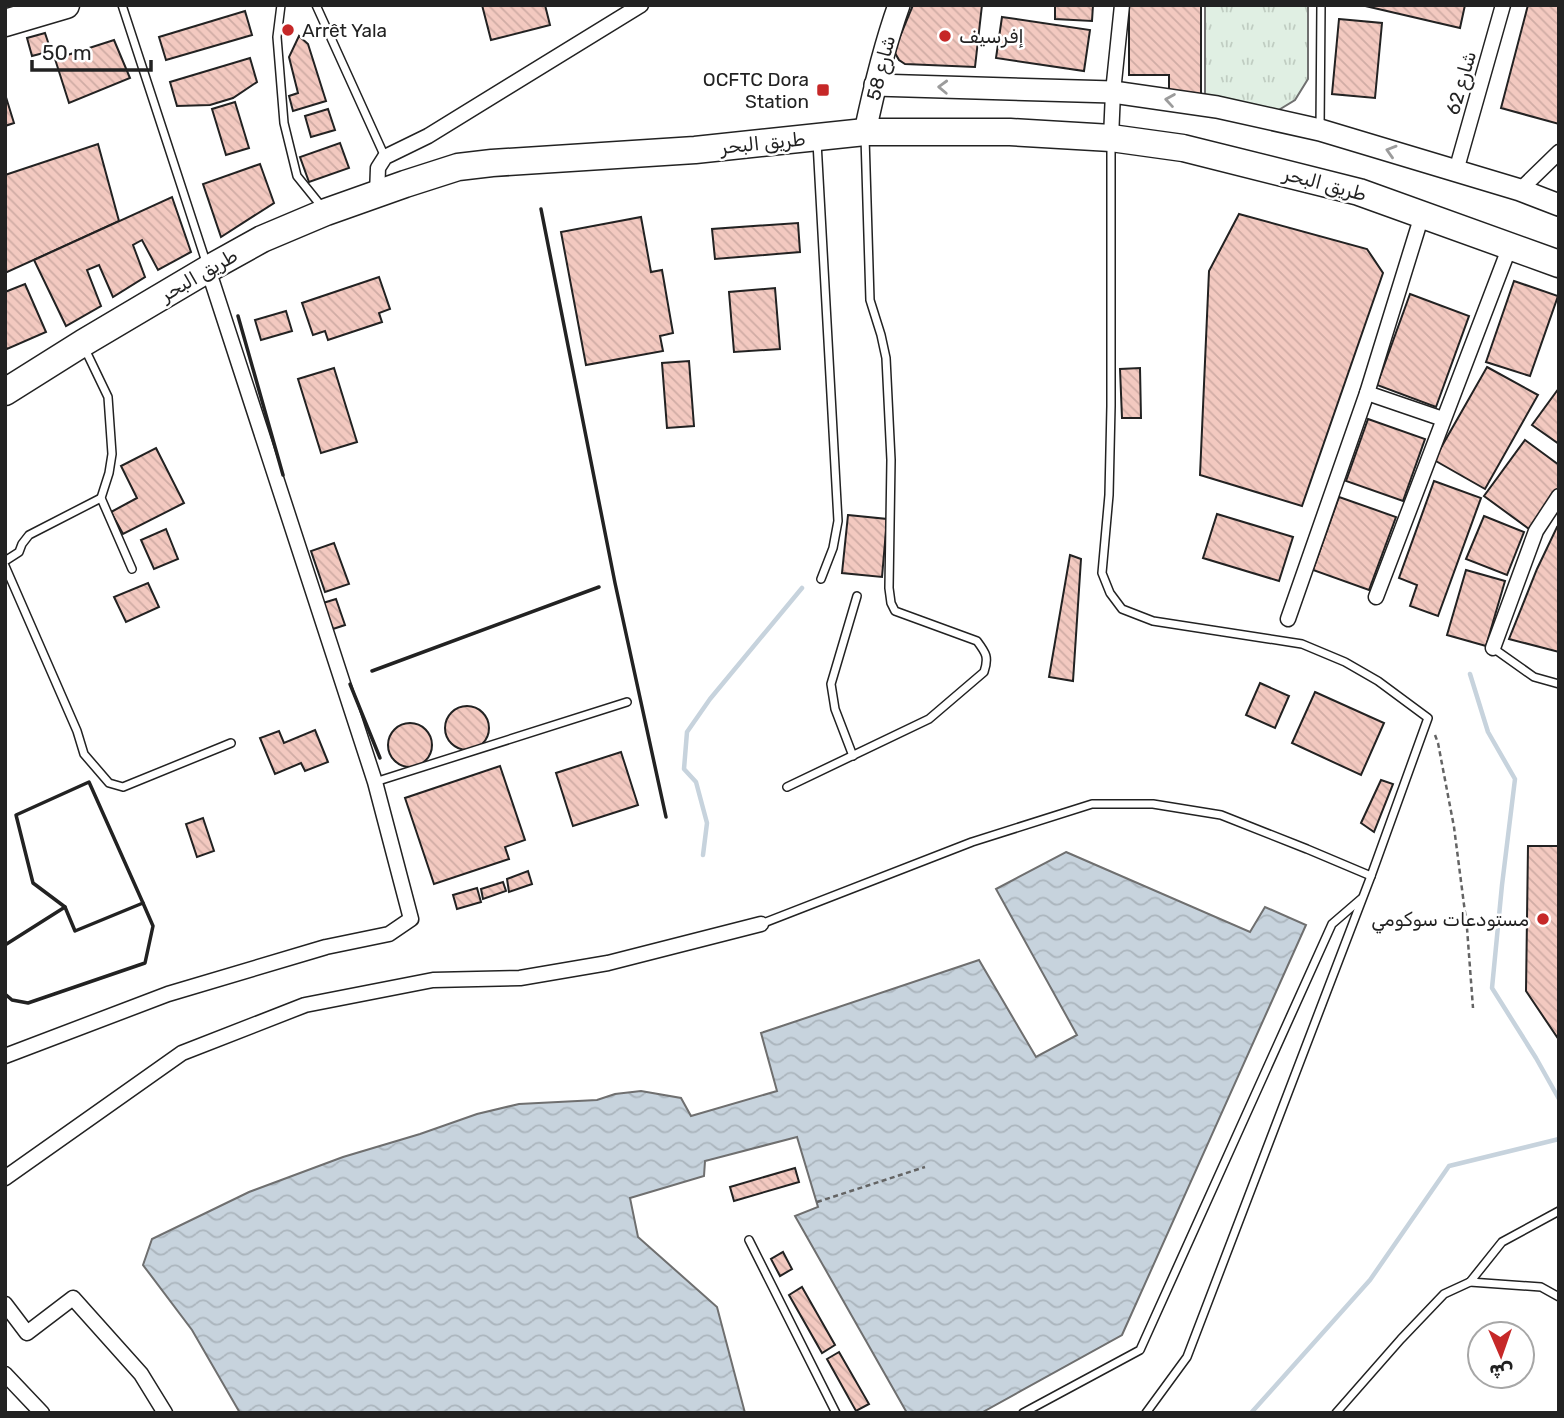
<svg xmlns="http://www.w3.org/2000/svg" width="1564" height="1418" font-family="Rubik,'Noto Naskh Arabic',sans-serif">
<defs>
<pattern id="grass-tufts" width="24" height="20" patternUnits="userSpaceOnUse" patternTransform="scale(1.75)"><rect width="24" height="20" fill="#e0efe3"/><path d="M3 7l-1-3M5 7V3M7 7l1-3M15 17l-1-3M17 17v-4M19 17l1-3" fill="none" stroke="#c0cdc2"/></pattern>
<pattern id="water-waves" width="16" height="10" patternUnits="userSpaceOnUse" patternTransform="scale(1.75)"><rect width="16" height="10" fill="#c7d3dd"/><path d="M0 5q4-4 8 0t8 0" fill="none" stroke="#abb5bd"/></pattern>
<pattern id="building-back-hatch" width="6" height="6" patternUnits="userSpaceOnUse" patternTransform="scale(1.75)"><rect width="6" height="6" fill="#f3c9c0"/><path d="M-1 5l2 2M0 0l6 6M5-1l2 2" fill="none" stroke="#d0aca5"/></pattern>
</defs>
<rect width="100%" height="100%" fill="#fff"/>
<!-- grass -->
<polygon fill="url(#grass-tufts)" stroke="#6f6f6f" stroke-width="2" points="1205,5 1308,5 1308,79 1295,100 1277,111 1205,98"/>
<!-- water -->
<polygon fill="url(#water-waves)" stroke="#6f6f6f" stroke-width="2" points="1066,852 1250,932 1265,907 1306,925 1122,1335 981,1413 907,1413 795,1216 818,1207 797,1137 705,1161 704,1176 630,1198 638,1237 717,1307 745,1413 240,1413 192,1330 143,1265 152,1239 249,1192 343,1157 420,1134 477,1114 519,1104 597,1100 615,1094 641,1091 681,1098 691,1116 777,1091 761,1033 979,960 1036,1057 1077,1035 996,889"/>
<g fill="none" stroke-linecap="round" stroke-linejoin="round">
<!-- stream -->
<g stroke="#c7d3dd" stroke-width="4.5">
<polyline points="1470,674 1488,732 1515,779 1502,885 1492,988 1536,1058 1559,1099"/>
<polyline points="703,855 707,823 696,782 684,769 687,732 710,699 802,588"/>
<polyline points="1251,1413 1370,1280 1449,1166 1559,1139"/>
</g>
</g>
<!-- building -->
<g fill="url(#building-back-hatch)" stroke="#222" stroke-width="2">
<polygon points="482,5 545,5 550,25 491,40"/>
<polygon points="913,5 982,5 975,67 905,64 899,60 895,53 896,46"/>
<polygon points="1055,5 1093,5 1092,21 1055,19"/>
<polygon points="1129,5 1201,5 1201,99 1169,99 1169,75 1129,75"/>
<polygon points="1361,5 1465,5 1460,28"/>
<polygon points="1528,5 1559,5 1559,124 1501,108"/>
<polygon points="245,11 252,35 166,60 159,37"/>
<polygon points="1002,17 1090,30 1084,71 996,58"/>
<polygon points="1339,19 1382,23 1375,98 1332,94"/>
<polygon points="45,33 51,51 32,56 27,38"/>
<polygon points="299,36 308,44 326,101 293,111 289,96 298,93 289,57"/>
<polygon points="114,40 130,78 69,103 55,59"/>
<polygon points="250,58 257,82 233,98 210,105 177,106 170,82"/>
<polygon points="5,94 14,123 5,126"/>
<polygon points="235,102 249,148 226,155 212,109"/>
<polygon points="328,109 335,130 311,137 305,116"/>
<polygon points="340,143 349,168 309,182 300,157"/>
<polygon points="98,144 119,221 5,273 5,175"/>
<polygon points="260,164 274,203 221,237 203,184"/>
<polygon points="172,197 191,252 158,270 142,240 133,245 145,277 113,297 99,265 87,270 101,306 66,326 34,260"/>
<polygon points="1239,214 1367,249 1383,273 1302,506 1200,475 1209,271"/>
<polygon points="641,217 651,272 662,270 673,333 660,336 663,351 586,365 561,232"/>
<polygon points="798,223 800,252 715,259 712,229"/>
<polygon points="379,277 390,309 379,313 382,322 328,340 325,331 313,335 302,303"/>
<polygon points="1514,281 1558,296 1530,376 1486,362"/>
<polygon points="25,284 46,332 7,349 5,345 5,292"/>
<polygon points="775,288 780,349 734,352 729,292"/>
<polygon points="1410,294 1469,316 1436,407 1377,385"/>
<polygon points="286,311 292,331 261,340 255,320"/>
<polygon points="689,361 694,426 667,428 662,363"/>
<polygon points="1487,367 1538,395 1485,489 1434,460"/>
<polygon points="334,368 357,442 321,453 298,379"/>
<polygon points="1140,368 1141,418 1122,418 1120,369"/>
<polygon points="1559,388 1559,444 1532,425"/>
<polygon points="1368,419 1425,439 1403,501 1346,481"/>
<polygon points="1525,440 1559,465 1559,489 1529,529 1484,496"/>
<polygon points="156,448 184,503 123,534 111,512 137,498 121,466"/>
<polygon points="1434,481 1481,498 1438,616 1410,606 1417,585 1399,578"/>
<polygon points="1339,497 1396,517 1369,590 1313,570"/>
<polygon points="1217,514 1293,537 1279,581 1203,558"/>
<polygon points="848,515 887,519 882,577 842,573"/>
<polygon points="1484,516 1524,532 1507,575 1466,559"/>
<polygon points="1557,527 1559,528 1559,652 1509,639 1537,569"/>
<polygon points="166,529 178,559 154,569 141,540"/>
<polygon points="334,543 349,584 325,592 311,551"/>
<polygon points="1070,555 1081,559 1073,681 1049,677"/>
<polygon points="1466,570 1505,581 1486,646 1447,635"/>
<polygon points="148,583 159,607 126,622 114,597"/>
<polygon points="336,599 345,625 333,629 323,603"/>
<polygon points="1260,683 1289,696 1275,728 1246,715"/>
<polygon points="1315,692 1384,723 1361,775 1292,743"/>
<circle cx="467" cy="728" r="22"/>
<circle cx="410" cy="745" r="22"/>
<polygon points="315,730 328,762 305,771 301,763 275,774 260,738 279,731 284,743"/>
<polygon points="621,752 638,805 573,826 556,773"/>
<polygon points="500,766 525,840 505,847 509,859 434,884 405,798"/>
<polygon points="1381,780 1393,784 1374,832 1361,823"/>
<polygon points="203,818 214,851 197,857 186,824"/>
<polygon points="1528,846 1559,846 1559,1040 1526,991"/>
<polygon points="528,871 532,884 509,892 507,879"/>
<polygon points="503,882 506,891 483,899 481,889"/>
<polygon points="477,888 481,902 457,909 453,895"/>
<polygon points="795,1168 799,1182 734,1201 730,1187"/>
<polygon points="783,1252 792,1269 780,1276 771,1259"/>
<polygon points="802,1287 835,1345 822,1353 789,1295"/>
<polygon points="839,1352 869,1404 856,1411 827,1359"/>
</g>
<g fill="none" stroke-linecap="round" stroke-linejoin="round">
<defs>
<g id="lane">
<polyline points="122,5 207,265"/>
<polyline points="281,5 277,37 284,123 297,176 322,207"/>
<polyline points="316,5 385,157"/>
<polyline points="1320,129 1321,5"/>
<polyline points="817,142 838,521 833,548 821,579"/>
<polyline points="1111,142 1111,406 1109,495 1102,573 1110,593 1122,609 1153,621 1302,644 1345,662 1378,681 1428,718 1371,876 1187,1357 1146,1413"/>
<polyline points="84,347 108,397 112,454 109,473 101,498 132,569"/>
<polyline points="5,561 19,552 22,544 29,535 101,498"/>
<polyline points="5,566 77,731 84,754 109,783 123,787 231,743"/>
<polyline points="1493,648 1534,677 1559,684"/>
<polyline points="853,756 835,709 831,684 857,596"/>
<polyline points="375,782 627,702"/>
<path d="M787,787L929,719L984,672C989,657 986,653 977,641L895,611L891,603L889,588L891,460L886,358L881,335L870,300L865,137"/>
<polyline points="761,924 972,842 1092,804 1153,804 1221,815 1307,849 1371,876"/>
<polyline points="749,1240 836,1413"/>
<polyline points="1470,1282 1541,1287 1559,1297"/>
<polyline points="1023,1413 1140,1350 1332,924 1361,899"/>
<polyline points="1336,1413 1401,1339 1444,1294 1470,1282 1502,1242 1559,1211"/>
</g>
<g id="street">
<polyline points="1111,138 1113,92 1122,5"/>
<polyline points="1456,171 1503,5"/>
<polyline points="1520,190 1559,152"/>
<polyline points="377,195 378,168 385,157 428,136 641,5"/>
<polyline points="1367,393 1443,419"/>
<polyline points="1376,597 1510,246"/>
<polyline points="1288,619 1367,393 1422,215"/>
<polyline points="1493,648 1536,531 1559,496"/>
<polyline points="5,1056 168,994 326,947 389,934 411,919 375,782 208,269"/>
<polyline points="5,1178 182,1053 305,1005 433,980 520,978 608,963 761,924"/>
<polyline points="5,1304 27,1333 73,1298 141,1374 165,1413"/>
<polyline points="5,1374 42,1413"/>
</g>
<g id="secondary">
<polyline points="875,85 1113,92 1217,107 1320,130 1520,190 1559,205"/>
<path d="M865,132C874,89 884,47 899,5"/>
</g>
<g id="highway">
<polyline points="5,23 66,5"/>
<polyline points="5,392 83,343 208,269 262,239 326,212 405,184 458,167 492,163 695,150 865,132 1010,132 1111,138 1183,148 1359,192 1559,264"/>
</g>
</defs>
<!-- lane casing -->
<use href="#lane" stroke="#222" stroke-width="10"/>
<!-- street casing -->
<use href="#street" stroke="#222" stroke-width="17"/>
<!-- secondary casing -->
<use href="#secondary" stroke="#222" stroke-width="24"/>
<!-- highway casing -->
<use href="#highway" stroke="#222" stroke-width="29"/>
<!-- path -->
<g stroke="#646464" stroke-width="2.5" stroke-dasharray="5 3.5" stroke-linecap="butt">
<polyline points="1435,735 1438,743 1454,827 1467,928 1473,1008"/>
<polyline points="817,1202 925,1167"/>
</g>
<!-- lane -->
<use href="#lane" stroke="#fff" stroke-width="7"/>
<!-- street -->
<use href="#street" stroke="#fff" stroke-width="14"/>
<!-- secondary -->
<use href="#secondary" stroke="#fff" stroke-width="21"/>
<!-- highway -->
<use href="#highway" stroke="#fff" stroke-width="26"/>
<!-- wall -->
<g stroke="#222" stroke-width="3.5">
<polyline points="541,209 615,583 666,817"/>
<polyline points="238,316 283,475"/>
<polyline points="372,671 599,587"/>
<polyline points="350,684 380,758"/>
<polygon points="89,782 143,903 75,931 65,907 33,883 16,815"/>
<polyline points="5,945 65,907"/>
<polyline points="5,994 12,1000 28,1003 145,963 153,926 143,903"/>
</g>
</g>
<!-- one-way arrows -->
<defs><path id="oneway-chevron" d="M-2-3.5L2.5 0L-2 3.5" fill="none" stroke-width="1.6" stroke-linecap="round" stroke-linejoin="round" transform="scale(1.75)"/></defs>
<g stroke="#9c9c9c">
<use href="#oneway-chevron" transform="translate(943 87) rotate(-178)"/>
<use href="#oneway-chevron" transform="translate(1170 100) rotate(-171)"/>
<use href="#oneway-chevron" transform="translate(1391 151) rotate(-163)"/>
</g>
<!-- markers -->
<g fill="#c62828" stroke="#fff" stroke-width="2.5">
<circle cx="288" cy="30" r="7"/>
<circle cx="945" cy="36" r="7"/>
<rect x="816" y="83" width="14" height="14" rx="3.5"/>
<circle cx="1543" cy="919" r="7"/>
</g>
<g text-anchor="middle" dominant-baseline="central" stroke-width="5" stroke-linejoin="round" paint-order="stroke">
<!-- poi labels -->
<g font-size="19" fill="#222" stroke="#fff" text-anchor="start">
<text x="302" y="30">Arrêt Yala</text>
<text x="959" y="36">إفرسيف</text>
<text x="809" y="79" text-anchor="end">OCFTC Dora<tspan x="809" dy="22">Station</tspan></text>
<text x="1529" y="919" text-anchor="end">مستودعات سوكومي</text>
</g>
<!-- street labels -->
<g font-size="19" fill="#222" stroke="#fff">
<text transform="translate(881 68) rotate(-76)">شارع 58</text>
<text transform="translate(1461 83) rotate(-74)">شارع 62</text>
<text transform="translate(763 143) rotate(-6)">طريق البحر</text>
<text transform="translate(1325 184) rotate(15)">طريق البحر</text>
<text transform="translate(199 275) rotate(-30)">طريق البحر</text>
</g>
</g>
<!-- border -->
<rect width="1564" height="1418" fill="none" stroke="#222222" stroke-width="14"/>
<!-- north arrow -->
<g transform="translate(1501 1355) rotate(178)"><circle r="33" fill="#ffffff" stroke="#a7a7a7" stroke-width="2"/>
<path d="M0-5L12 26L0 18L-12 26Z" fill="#c62828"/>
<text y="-10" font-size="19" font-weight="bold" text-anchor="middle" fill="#222222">ش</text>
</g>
<!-- scale -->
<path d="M32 60v10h119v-10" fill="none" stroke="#222222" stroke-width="3.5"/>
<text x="42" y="60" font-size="21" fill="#222222" stroke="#ffffff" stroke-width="5" paint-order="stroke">50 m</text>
</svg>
